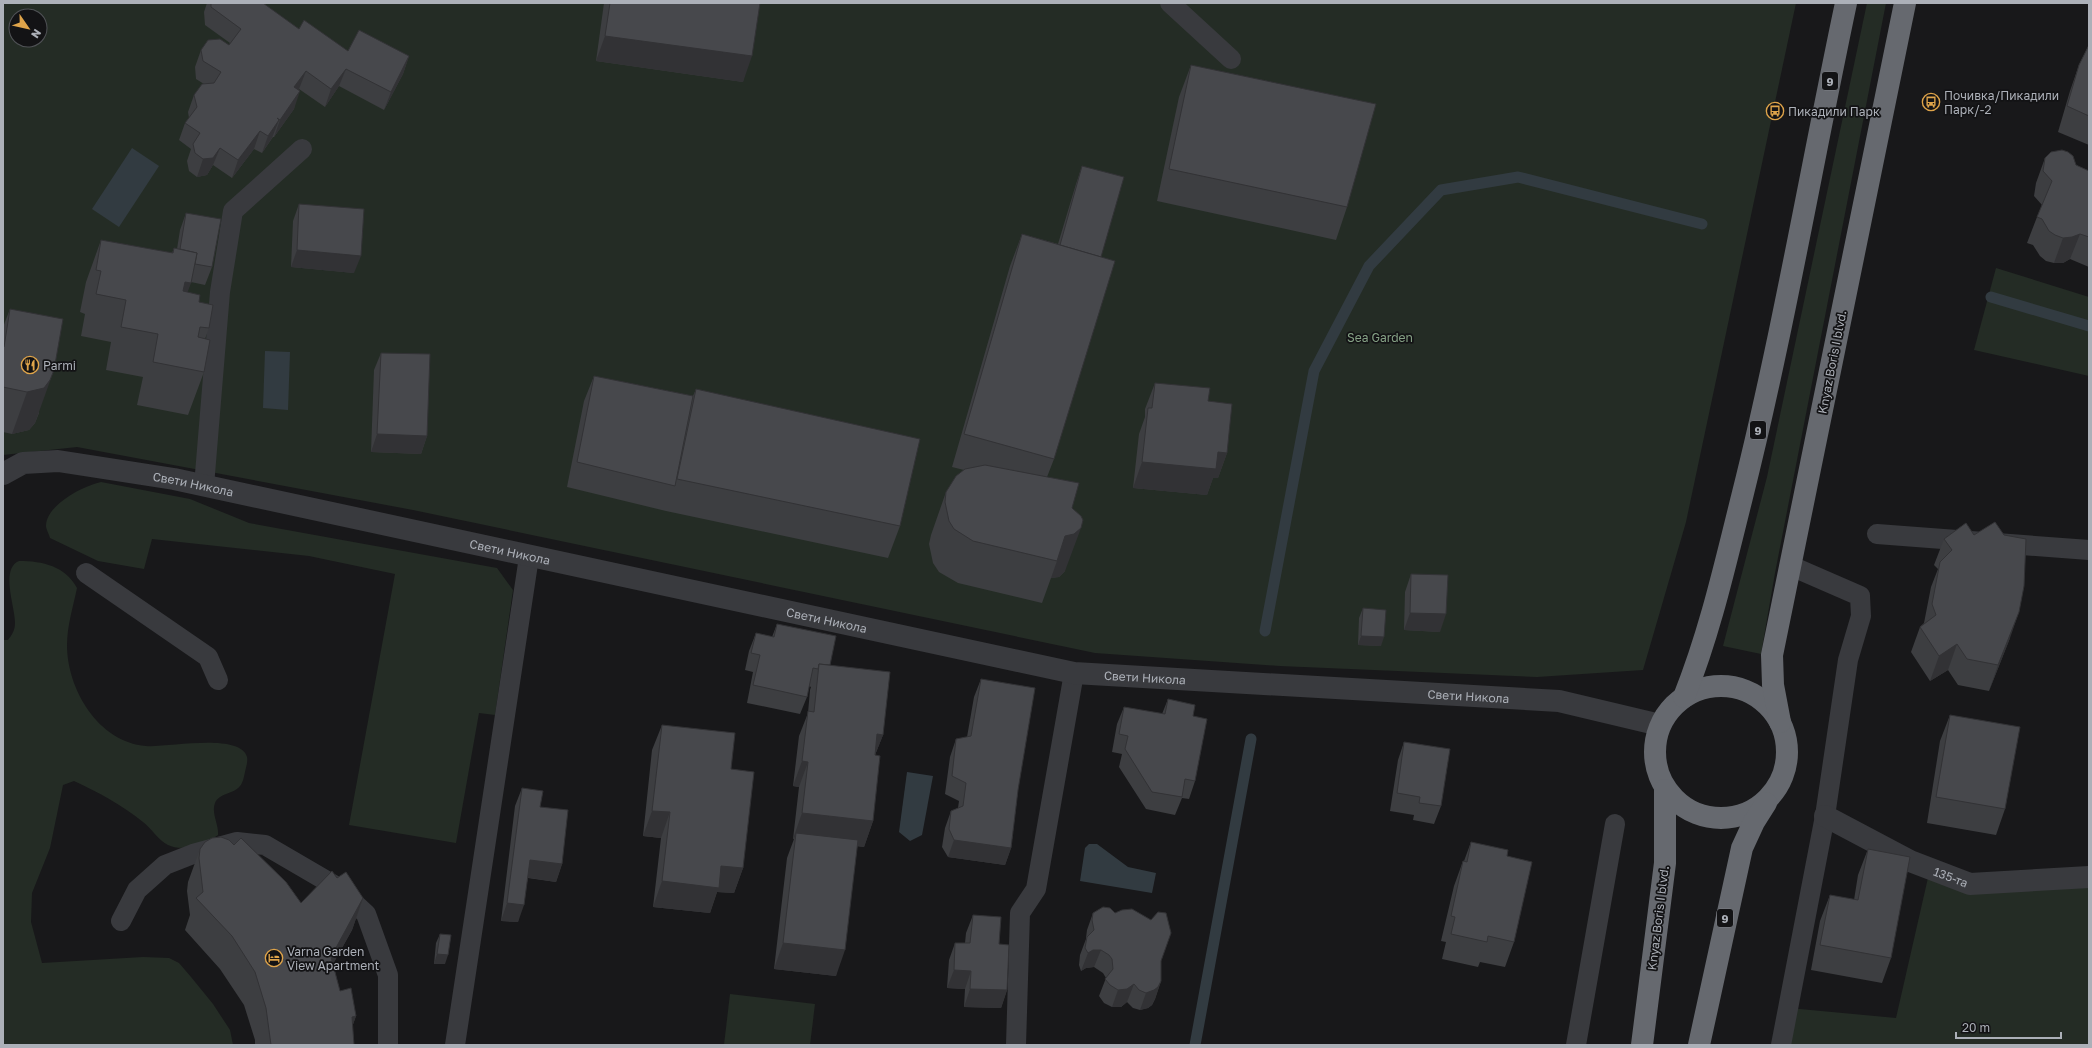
<svg xmlns="http://www.w3.org/2000/svg" width="2092" height="1048" font-family="'Golos Text',sans-serif">
<rect width="100%" height="100%" fill="#18181a"/>
<!-- green -->
<g fill="#242c25" fill-rule="evenodd">
<path d="M3,3H1796L1686,522L1643,670L1537,677L1280,666L1095,653L413,510L77,447L3,455ZM16,16H40V40H16Z"/>
<polygon points="1867,3 1886,3 1775,573 1761,654 1723,646 1767,477"/>
<polygon points="1996,268 2089,297 2089,376 1974,350"/>
<path d="M101,482L190,499L249,523L497,568L513,590L495,715L479,713L456,843L349,825L395,574L309,556L152,539L144,569L98,561L50,538C49,534 46,529 46,526C46,505 83,486 101,482Z"/>
<path d="M19,561C43,561 65,566 77,588C73,607 67,626 67,645C67,689 98,742 146,746C166,748 240,732 247,757C248,762 246,767 245,772C244,776 243,783 240,786C234,794 219,793 215,803C211,813 219,825 218,835C205,845 183,852 168,845C159,841 151,828 143,822C122,805 98,792 74,781L63,785L50,848L32,893L31,922L42,963L143,957L169,958L179,963L191,977L213,1004L230,1030L233,1045H3V640H8C12,635 15,630 15,623C15,606 0,569 19,561Z"/>
<polygon points="1930,869 1970,884 2089,877 2089,1045 1781,1045 1789,1008 1896,1018"/>
<polygon points="730,994 815,1004 810,1045 724,1045"/>
</g>
<!-- water -->
<g fill="#323b41">
<polygon points="132,148 159,166 119,227 92,209"/>
<polygon points="265,351 290,352 288,410 263,408"/>
<polygon points="907,772 933,776 922,835 910,841 899,832"/>
<polygon points="1089,844 1097,844 1128,867 1156,873 1152,893 1080,881 1085,848"/>
</g>
<g fill="none" stroke-linecap="round" stroke-linejoin="round">
<!-- stream -->
<g stroke="#323b41" stroke-width="11">
<polyline points="1991,297 2089,326"/>
<polyline points="1265,631 1314,371 1369,266 1441,190 1518,177 1702,224"/>
<polyline points="1195,1045 1251,739"/>
</g>
<!-- lane -->
<g stroke="#393a3e" stroke-width="20">
<polyline points="1170,3 1231,59"/>
<polyline points="204,486 220,292 233,211 302,149"/>
<polyline points="1877,534 2089,550"/>
<polyline points="86,573 208,657 218,680"/>
<polyline points="121,921 137,890 165,865 193,854 237,842 265,845 337,887 366,914 388,975 388,1045"/>
<polyline points="455,1045 529,557"/>
<polyline points="1016,1045 1020,913 1036,889 1074,673"/>
<polyline points="1576,1045 1615,824"/>
<polyline points="1781,1045 1825,816 1848,660 1861,616 1860,596 1791,566"/>
</g>
<!-- street -->
<g stroke="#393a3e" stroke-width="22">
<path id="s1" d="M3,474L23,463L58,461L174,479L1074,673L1559,701L1660,725"/>
<path id="s2" d="M1825,816L1910,861L1970,884L2089,877"/>
</g>
<!-- highway -->
<g stroke="#66696f" stroke-width="22">
<circle cx="1721" cy="752" r="66"/>
<path d="M1684,697C1710,632 1725,565 1742,497C1783,334 1811,168 1846,3"/>
<polyline points="1780,722 1773,685 1772,655 1905,3"/>
<polyline points="1642,1045 1665,863 1665,790"/>
<polyline points="1699,1045 1742,848 1754,822 1766,803"/>
</g>
</g>
<!-- wall -->
<g fill="#3d3e41">
<polygon points="207,3 266,3 265,5 299,29 348,51 409,56 403,74 384,110 339,86 325,107 299,89 298,90 294,109 274,137 273,137 262,153 254,149 232,178 213,165 207,175 197,177 189,171 187,161 191,149 179,140 185,123 189,118 188,112 194,95 204,84 196,79 195,67 201,50 229,45 230,43 205,25 204,12"/>
<polygon points="604,3 760,3 743,82 596,61"/>
<polygon points="2089,45 2089,145 2058,132 2070,91 2079,65"/>
<polygon points="1191,65 1347,207 1336,240 1157,201 1179,97"/>
<polygon points="2045,158 2076,165 2089,171 2089,267 2070,259 2063,263 2054,263 2046,261 2040,256 2033,245 2027,243 2037,217 2042,205 2034,196 2036,183"/>
<polygon points="1082,166 1101,257 1054,459 1047,477 1072,508 1065,571 1059,577 1051,578 1042,603 958,583 939,572 933,563 929,544 931,535 946,492 964,470 952,467 1010,266 1022,234 1058,244 1076,184"/>
<polygon points="299,204 354,273 291,267 293,221"/>
<polygon points="186,213 212,267 205,285 191,282 187,292 199,302 209,328 205,339 204,372 188,415 137,405 143,377 106,370 111,342 81,336 85,314 80,312 86,282 101,240 172,253 174,248 177,249 180,230"/>
<polygon points="10,309 39,413 35,423 29,430 12,434 3,432 3,327"/>
<polygon points="381,353 427,436 421,454 371,452 374,370"/>
<polygon points="594,376 693,396 696,389 900,526 888,558 666,511 567,487 584,401"/>
<polygon points="1155,383 1208,401 1227,453 1218,478 1213,478 1207,495 1133,488 1139,434 1145,417 1145,409"/>
<polygon points="1966,523 2010,638 1989,691 1958,685 1948,670 1930,681 1911,652 1920,627 1924,623 1931,587 1938,569 1934,565 1944,539"/>
<polygon points="1411,574 1440,632 1404,630 1405,592"/>
<polygon points="1363,608 1381,646 1358,645 1359,618"/>
<polygon points="777,624 830,665 883,735 875,755 873,821 864,847 857,846 836,976 774,969 787,858 794,839 793,839 799,787 793,786 799,736 808,713 810,690 811,687 809,686 807,697 800,714 747,703 753,672 745,670 749,651 756,633 772,637"/>
<polygon points="981,679 1018,790 1011,848 1005,865 948,857 942,847 945,828 951,811 958,808 959,801 945,794 950,757 956,739 967,737 974,697"/>
<polygon points="1168,699 1193,716 1195,781 1189,799 1182,798 1175,815 1146,809 1119,767 1122,754 1112,752 1117,724 1124,707 1162,714"/>
<polygon points="1950,715 2005,809 1996,835 1927,823 1940,741"/>
<polygon points="662,725 731,769 743,868 734,893 717,892 710,913 653,907 661,838 643,836 652,750"/>
<polygon points="1404,742 1441,806 1434,824 1413,820 1414,815 1390,811 1398,760"/>
<polygon points="522,788 540,807 562,864 556,882 528,878 518,922 501,921 515,806"/>
<polygon points="1471,842 1507,856 1514,942 1505,967 1480,962 1478,967 1442,959 1446,942 1441,941 1454,886 1463,861 1464,861"/>
<polygon points="234,845 301,903 337,878 363,898 352,930 333,964 340,991 356,1016 352,1027 354,1045 255,1045 255,1040 244,1005 220,969 185,930 190,915 187,891 188,882 200,849"/>
<polygon points="1868,849 1891,958 1882,983 1811,970 1820,921 1830,895 1854,900 1858,875"/>
<polygon points="1093,913 1161,962 1161,981 1155,999 1152,1005 1148,1008 1140,1010 1133,1008 1127,1002 1121,1007 1112,1007 1104,1003 1099,996 1106,978 1103,973 1094,967 1086,968 1081,971 1079,965 1080,955 1086,939 1086,938 1087,930"/>
<polygon points="973,915 999,944 1007,990 1001,1008 964,1007 965,989 947,988 949,960 955,943 965,943 966,933"/>
<polygon points="440,934 445,964 434,964 436,943"/>
</g>
<!-- shaded-wall -->
<g fill="#323235">
<polygon points="605,36 752,56 743,82 596,61"/>
<polygon points="409,56 403,74 384,110 391,92"/>
<polygon points="346,69 339,86 325,107 331,89"/>
<polygon points="306,71 299,89 287,105 294,87"/>
<polygon points="300,91 294,109 274,137 280,120"/>
<polygon points="279,120 272,138 262,153 268,136"/>
<polygon points="260,131 254,149 232,178 238,160"/>
<polygon points="220,148 213,165 207,175 197,177 203,159"/>
<polygon points="2080,234 2070,259 2063,263 2054,263 2063,238"/>
<polygon points="297,250 361,256 354,273 291,267"/>
<polygon points="185,282 191,283 175,326"/>
<polygon points="54,370 35,423 29,430 12,434 27,392"/>
<polygon points="377,434 427,436 421,454 371,452"/>
<polygon points="1218,452 1227,453 1218,478 1213,478 1207,495 1133,488 1142,462"/>
<polygon points="1081,528 1065,571 1059,577 1051,578 1057,561 1065,536"/>
<polygon points="2019,612 2010,638 1989,691 1998,665"/>
<polygon points="1410,613 1446,614 1440,632 1404,630"/>
<polygon points="1361,636 1384,637 1381,646 1358,645"/>
<polygon points="1957,644 1948,670 1930,681 1939,656"/>
<polygon points="877,734 883,735 873,760"/>
<polygon points="802,761 808,762 799,787 793,786"/>
<polygon points="652,811 670,812 661,838 643,836"/>
<polygon points="802,813 873,821 864,847 795,839 796,833 794,839 793,839"/>
<polygon points="954,840 1011,848 1005,865 948,857"/>
<polygon points="530,860 562,864 556,882 524,877"/>
<polygon points="721,866 743,868 734,893 717,892 710,913 653,907 662,881"/>
<polygon points="363,898 352,930 319,989 331,957"/>
<polygon points="507,903 524,905 518,922 501,921"/>
<polygon points="783,943 845,950 836,976 774,969"/>
<polygon points="1093,950 1101,950 1094,967 1086,968 1081,971 1088,953"/>
<polygon points="437,954 448,955 445,964 434,964"/>
<polygon points="954,970 971,971 965,989 947,988"/>
<polygon points="1161,981 1155,999 1152,1005 1148,1008 1140,1010 1146,993"/>
<polygon points="1134,984 1127,1002 1121,1007 1112,1007 1118,990"/>
<polygon points="970,989 1007,990 1001,1008 964,1007"/>
<polygon points="356,1016 346,1045 352,1017"/>
</g>
<!-- building -->
<g fill="#47484c" stroke="#323235">
<polygon points="211,3 263,3 299,29 304,20 348,51 359,30 409,56 391,92 346,69 331,89 306,71 294,87 300,91 280,120 277,118 279,120 268,136 260,131 238,160 220,148 213,158 203,159 195,153 193,144 200,133 185,123 197,107 194,95 202,84 214,83 221,72 203,61 201,50 208,40 220,39 229,45 241,29 211,7"/>
<polygon points="610,3 760,3 752,56 605,36"/>
<polygon points="2089,45 2089,116 2067,106 2079,65"/>
<polygon points="1191,65 1376,104 1347,207 1169,169"/>
<polygon points="2062,150 2068,152 2073,156 2076,165 2089,171 2089,237 2080,234 2072,237 2063,238 2055,235 2049,231 2042,219 2037,217 2052,181 2043,171 2045,158 2051,152"/>
<polygon points="1082,166 1124,177 1101,257 1060,245"/>
<polygon points="299,204 364,209 361,256 297,250"/>
<polygon points="186,213 221,219 212,267 195,264 197,253 180,249"/>
<polygon points="1022,234 1115,261 1054,459 964,434"/>
<polygon points="101,240 173,253 174,248 197,253 191,283 185,282 183,291 200,295 199,302 213,305 209,328 200,327 198,337 210,340 204,372 153,362 158,334 121,327 126,300 96,294 101,271 96,270"/>
<polygon points="10,309 63,319 54,370 50,380 44,388 27,392 3,387 3,347 4,347"/>
<polygon points="381,353 430,354 427,436 377,434"/>
<polygon points="594,376 693,396 675,486 577,462"/>
<polygon points="1155,383 1210,388 1208,401 1232,404 1227,453 1218,452 1216,469 1142,462 1148,408 1152,408"/>
<polygon points="696,389 920,439 900,526 677,479"/>
<polygon points="985,465 1079,483 1072,508 1081,516 1083,520 1081,528 1074,534 1065,536 1057,561 973,541 954,529 949,521 945,502 946,492 956,476 965,469"/>
<polygon points="1995,522 2004,535 2026,539 2024,586 2019,612 1998,665 1967,659 1957,644 1939,656 1920,627 1936,615 1932,604 1940,562 1952,550 1944,539 1966,523 1974,535"/>
<polygon points="1411,574 1448,575 1446,614 1410,613"/>
<polygon points="1363,608 1386,610 1384,637 1361,636"/>
<polygon points="777,624 836,636 830,665 819,664 818,669 813,668 807,697 753,685 760,655 751,653 756,633 774,637"/>
<polygon points="819,664 890,672 883,735 877,734 875,755 880,756 873,821 802,813 808,762 802,761 808,711 814,712"/>
<polygon points="981,679 1035,688 1018,790 1011,848 954,840 949,829 951,811 963,806 966,783 952,776 956,739 971,736"/>
<polygon points="1168,699 1195,705 1193,716 1207,719 1195,781 1185,779 1182,797 1152,792 1125,749 1128,736 1119,734 1124,707 1165,714"/>
<polygon points="1950,715 2020,727 2005,809 1936,797"/>
<polygon points="662,725 735,733 731,769 754,772 743,868 721,866 719,888 662,881 670,812 652,811"/>
<polygon points="1404,742 1450,749 1441,806 1419,803 1420,797 1397,793"/>
<polygon points="522,788 543,791 540,807 568,810 562,864 530,860 524,905 507,903"/>
<polygon points="796,833 858,840 845,950 783,943"/>
<polygon points="221,837 229,840 234,845 241,838 286,882 301,903 332,871 337,878 346,872 363,898 331,957 340,991 351,988 356,1016 352,1017 354,1045 271,1045 266,1008 255,972 232,936 196,898 203,892 199,858 200,849 205,842 212,838"/>
<polygon points="1471,842 1508,850 1507,856 1532,862 1514,942 1488,936 1487,942 1451,934 1455,917 1451,916 1463,861 1467,862"/>
<polygon points="1868,849 1910,857 1891,958 1820,945 1830,895 1858,900"/>
<polygon points="1103,907 1110,908 1115,913 1122,910 1132,909 1151,920 1158,912 1166,913 1171,933 1161,961 1161,981 1158,987 1154,990 1146,993 1139,990 1134,984 1127,989 1118,990 1110,985 1105,979 1113,969 1112,959 1109,955 1101,950 1093,950 1088,953 1085,948 1087,937 1094,930 1092,920 1093,913"/>
<polygon points="973,915 1001,917 999,944 1009,945 1007,990 970,989 971,971 954,970 955,943 970,943"/>
<polygon points="440,934 451,935 448,955 437,954"/>
</g>
<!-- icons -->
<defs>
<symbol id="bus-ring" viewBox="-11 -11 22 22"><circle r="9.5" fill="#131315" stroke="#dfa44a" stroke-width="1.5"/><path d="M-5-6H5V4H4V6H2V4H-2V6H-4V4H-5ZM-3.5-4V0h7V-4ZM-3.5 1.2v1.5H-2V1.2ZM2 1.2v1.5H3.5V1.2Z" fill="#dfa44a"/></symbol>
<symbol id="restaurant-ring" viewBox="-11 -11 22 22"><circle r="9.5" fill="#131315" stroke="#dfa44a" stroke-width="1.5"/><path d="M-5-6h1v4h1v-4h1v4h1v-4h1v5L-1.5 .5V6h-2V.5L-5-1ZM5-6V6H3V1.5H1.5Q1.5-4 5-6Z" fill="#dfa44a"/></symbol>
<symbol id="hotel-ring" viewBox="-11 -11 22 22"><circle r="9.5" fill="#131315" stroke="#dfa44a" stroke-width="1.5"/><path d="M-6-4.5h1.5V1H6V5H4.5V3h-9V5H-6ZM-4 0a1.8 1.8 0 1 1 3.6 0ZM.5 0V-2.5h3Q6-2.5 6 0Z" fill="#dfa44a"/></symbol>
</defs>
<g fill-rule="evenodd">
<use href="#bus-ring" x="1921" y="92" width="20" height="20"/>
<use href="#bus-ring" x="1765" y="101" width="20" height="20"/>
<use href="#restaurant-ring" x="20" y="355" width="20" height="20"/>
<use href="#hotel-ring" x="264" y="948" width="20" height="20"/>
</g>
<g text-anchor="middle" dominant-baseline="central" stroke-width="3.5" stroke-linejoin="round" paint-order="stroke">
<!-- shield labels -->
<g fill="#131315" stroke="#7e8187" stroke-width="1">
<rect x="1822" y="72" width="16" height="18" rx="3"/>
<rect x="1750" y="421" width="16" height="18" rx="3"/>
<rect x="1717" y="909" width="16" height="18" rx="3"/>
</g>
<g font-size="11" font-weight="bold" fill="#acb0b8">
<text x="1830" y="81">9</text>
<text x="1758" y="430">9</text>
<text x="1725" y="918">9</text>
</g>
<!-- poi labels -->
<g font-size="12" fill="#acb0b8" stroke="#131315" text-anchor="start">
<text x="1944" y="95">Почивка/Пикадили<tspan x="1944" dy="14">Парк/-2</tspan></text>
<text x="1788" y="111">Пикадили Парк</text>
<text x="43" y="365">Parmi</text>
<text x="287" y="951">Varna Garden<tspan x="287" dy="14">View Apartment</tspan></text>
</g>
<!-- park labels -->
<g font-size="12" fill="#85a185" stroke="#131315">
<text x="1380" y="337">Sea Garden</text>
</g>
<!-- street labels -->
<g font-size="12" fill="#acb0b8" stroke="#131315">
<text transform="translate(1832 362) rotate(-79)">Knyaz Boris I blvd.</text>
<text stroke="none"><textPath href="#s1" startOffset="195">Свети Никола</textPath></text>
<text stroke="none"><textPath href="#s1" startOffset="519">Свети Никола</textPath></text>
<text stroke="none"><textPath href="#s1" startOffset="843">Свети Никола</textPath></text>
<text stroke="none"><textPath href="#s1" startOffset="1167">Свети Никола</textPath></text>
<text stroke="none"><textPath href="#s1" startOffset="1491">Свети Никола</textPath></text>
<text stroke="none"><textPath href="#s2" startOffset="140">135-та</textPath></text>
<text transform="translate(1658 918) rotate(-83)">Knyaz Boris I blvd.</text>
</g>
</g>
<!-- border -->
<rect width="2092" height="1048" fill="none" stroke="#acb0b8" stroke-width="8"/>
<!-- north arrow -->
<g transform="translate(28 28) rotate(124)"><circle r="19" fill="#131315" stroke="#505256"/>
<path d="M0-3L7 15L0 10L-7 15Z" fill="#dfa44a"/>
<text y="-6" font-size="11" font-weight="bold" text-anchor="middle" fill="#acb0b8">N</text>
</g>
<!-- scale -->
<path d="M1956 1032v6h105v-6" fill="none" stroke="#acb0b8" stroke-width="2"/>
<text x="1962" y="1032" font-size="12" fill="#acb0b8" stroke="#131315" stroke-width="3" paint-order="stroke">20 m</text>
</svg>
